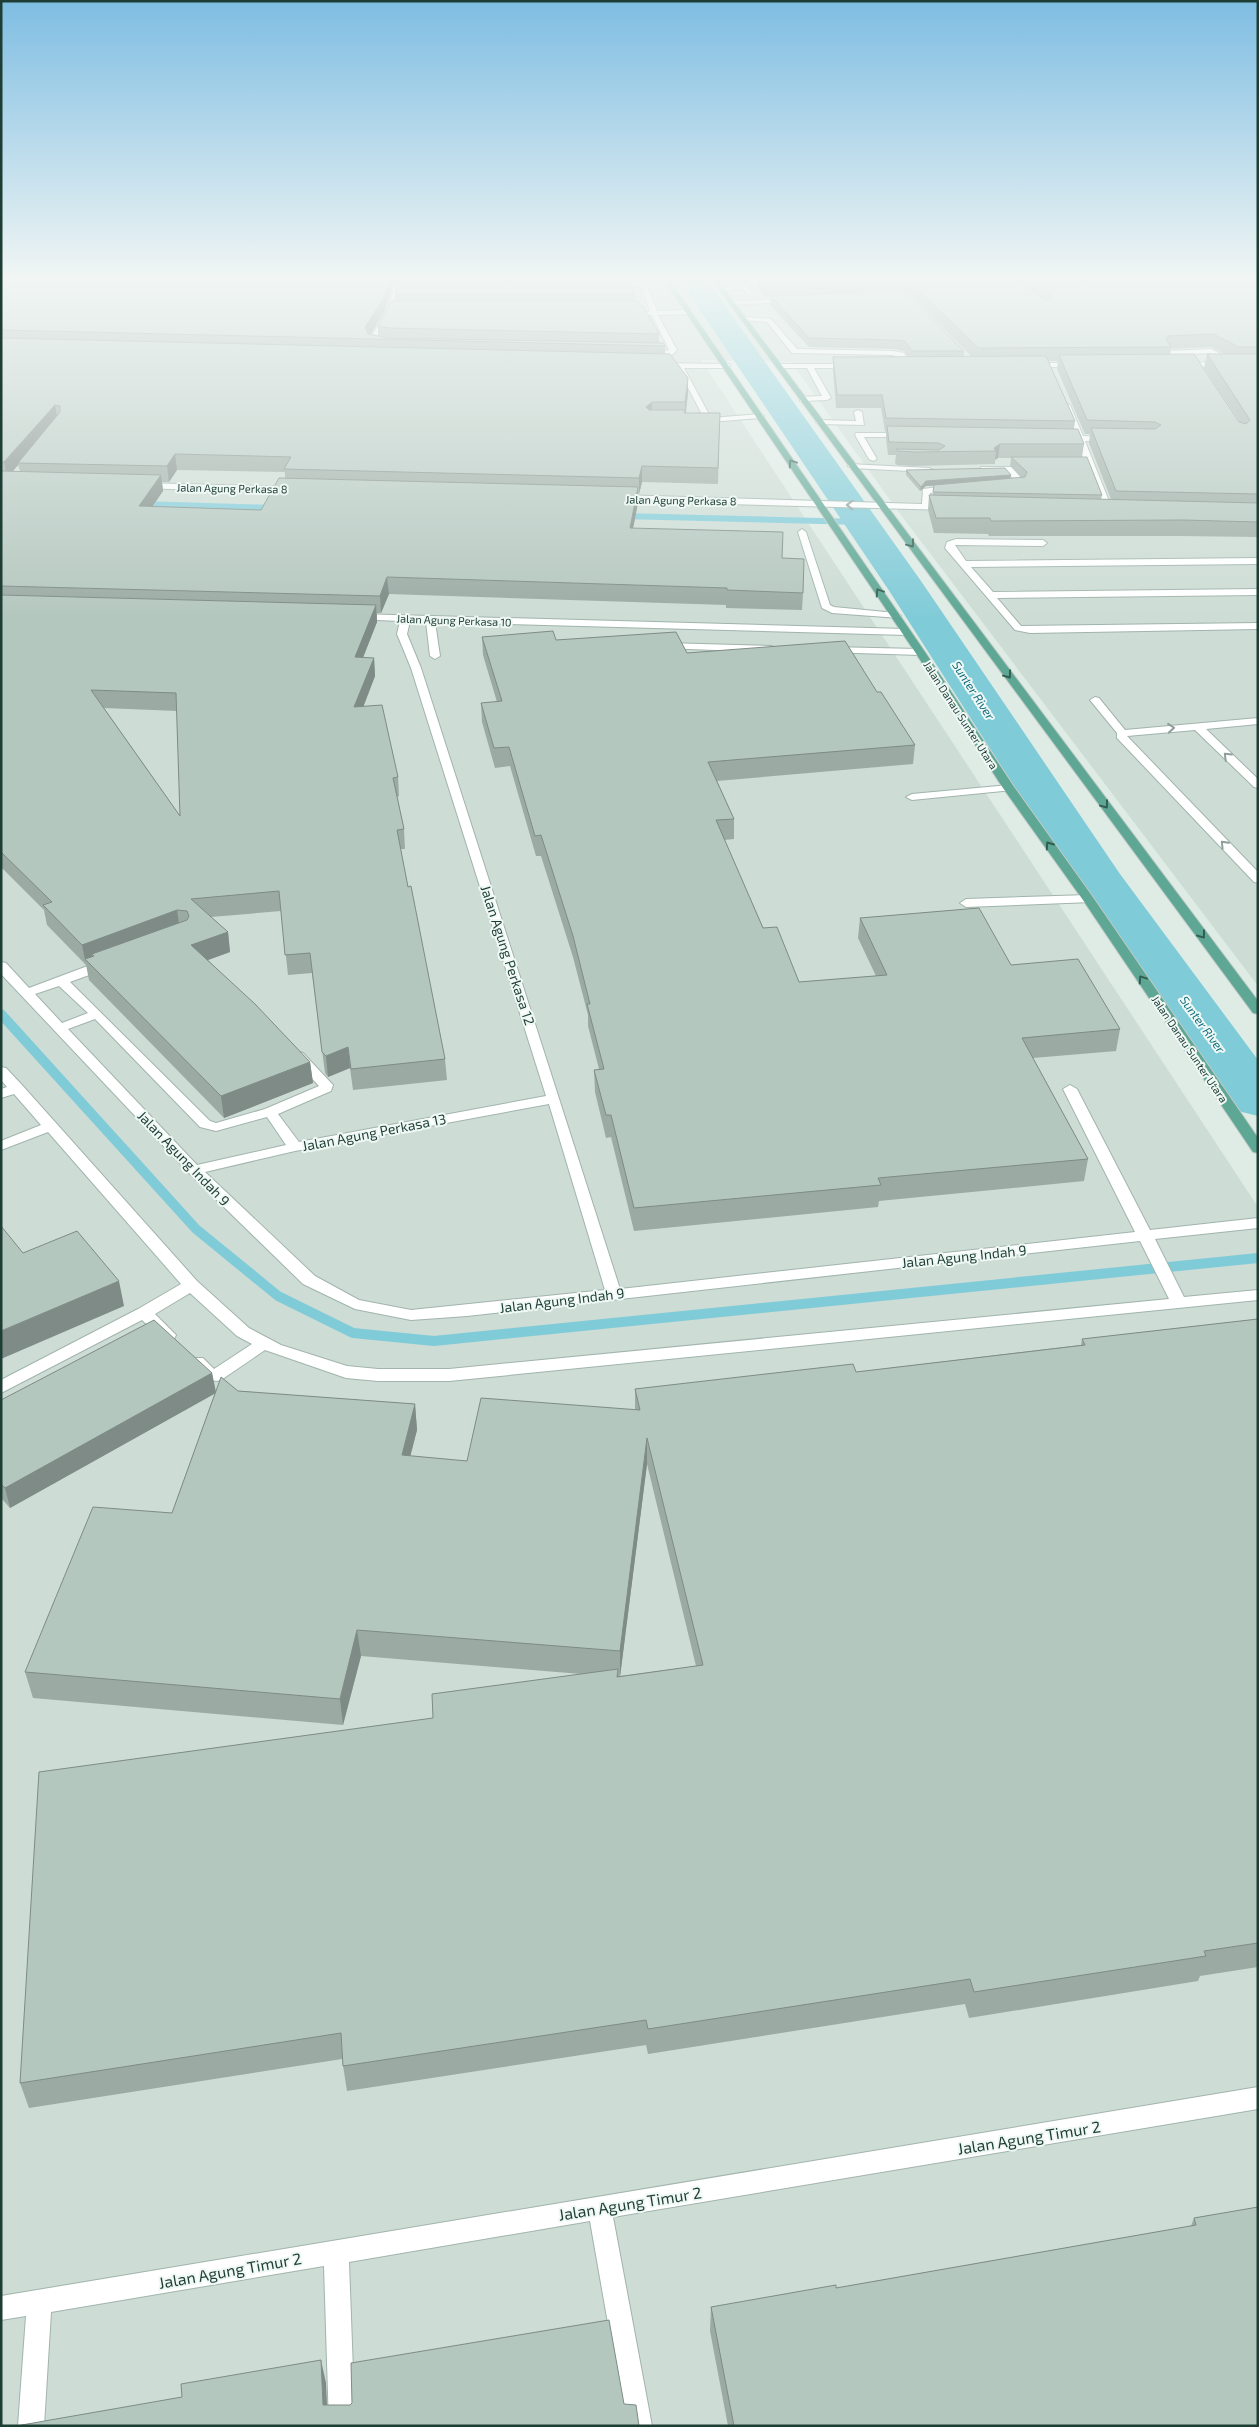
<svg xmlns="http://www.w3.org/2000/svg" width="1259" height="2427" font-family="'Exo 2',sans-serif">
<rect width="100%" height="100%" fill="#dfece6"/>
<!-- built -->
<polygon fill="#cddcd5" points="1,279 1258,279 1258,986 898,511 791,362 701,360 1258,1207 1258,2426 1,2426"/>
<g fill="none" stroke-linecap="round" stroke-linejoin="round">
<!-- stream-far1 -->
<g stroke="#80cbd8" stroke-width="6">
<polyline points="142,504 275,508"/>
<polyline points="622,516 861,522"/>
</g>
<!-- stream -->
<polyline stroke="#80cbd8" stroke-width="10" points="1,1014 196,1229 278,1296 353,1333 434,1341 1258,1258"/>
<!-- river -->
<polygon fill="#80cbd8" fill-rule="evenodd" points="679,279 706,279 921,581 1120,874 1258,1060 1258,1116 1238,1111 1076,883 888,589"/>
<defs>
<g id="minor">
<path d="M422,280L639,281L647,286L657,311L689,310L692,312L689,314L658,315L677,350L672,355L390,350L371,347L368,342L386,313L396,284ZM422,284L638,285L641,287L650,311L642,314L652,315L669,350L661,352L390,346L376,343L392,313L401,286Z"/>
<polygon points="778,280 780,283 747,286 752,293 749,295 742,289 721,290 718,288 740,285 745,282"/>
<polygon points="791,299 789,302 732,305 729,303 732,301"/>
<polygon points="744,317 771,319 797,349 893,351 904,353 911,365 904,367 898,357 893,355 792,353 767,322 742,320"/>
<path d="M1211,349L1236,362H1258V366L1178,367L1165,353L1169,351ZM1210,353L1225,362L1180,363L1174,355Z"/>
<polygon points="655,363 729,364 730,366 726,368 684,368 711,418 760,414 764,416 760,418 698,423 698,419 704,418 677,367 658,367 654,365"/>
<polygon points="1030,363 1077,363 1081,365 1077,367 1027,367 1026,365"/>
<polygon points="776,364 852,364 856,366 852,368 814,368 831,398 827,400 803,401 800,401 800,397 822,396 807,368 779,368 775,366"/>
<polygon points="1063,403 1070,405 1083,436 1109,437 1113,439 1109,441 1085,441 1113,511 1112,513 1105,511 1076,441 1062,440 1058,438 1062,436 1075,436"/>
<polygon points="858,410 862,412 864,425 820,424 816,422 820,420 856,421 854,412"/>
<polygon points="856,433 906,433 910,435 906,437 864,437 877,459 873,461 869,459 855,435"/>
<polygon points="849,464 929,468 933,470 929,472 852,468 848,466"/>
<polygon points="981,467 1012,467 1025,483 1006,487 1006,483 1015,481 1007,471 981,471"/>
<polygon points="142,483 292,487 296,490 292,493 139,488 139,484"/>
<polygon points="954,485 957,486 957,490 930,493 930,504 952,505 953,507 949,510 617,501 613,498 617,495 922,504 923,489"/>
<polygon points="802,529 806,532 830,605 834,607 896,613 901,616 899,618 832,613 822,608 798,532"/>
<polygon points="956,539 1043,540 1047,543 1043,546 955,545 966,561 1258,558 1258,564 971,567 993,592 1258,589 1258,595 997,598 1021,626 1258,623 1258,629 1030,633 1015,630 945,548 947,542"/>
<path d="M358,614L906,629L911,632L906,635L435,622L440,656L435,659L430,656L426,622L410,621L407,634L421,668L620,1289L1135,1232L1063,1089L1070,1085L1077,1089L1150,1230L1258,1218V1228L1155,1239L1184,1297L1258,1290V1300L449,1381H378L346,1378L265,1350L221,1380C208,1384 195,1373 189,1362L191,1358H203L214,1369L252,1344L237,1336L190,1293L155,1314L176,1335L174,1339H162L142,1320L1,1393V1380L138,1309L181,1284L48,1132L1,1150V1141L41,1125L14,1094L1,1098V1089L7,1087L1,1080V1067L6,1068L22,1085L197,1281L249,1328L281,1345L347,1366L378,1369H449L1169,1299L1140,1241L467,1316L411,1320L355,1309L303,1284L189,1173L1,974V962L6,963L29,988L101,961H111L112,964L111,967L70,982L210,1121L216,1123L265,1109L319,1086L291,1056L298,1052L303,1053L333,1085L331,1091L278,1114L299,1142L546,1096L411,668L397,634L400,621L355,619V615ZM59,986L88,1013L62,1023L35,994ZM95,1019L200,1127L216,1131L267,1117L286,1145L197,1165L68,1029ZM549,1104L605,1290L411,1310L359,1300L315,1276L205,1172L295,1151Z"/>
<polygon points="665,643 772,646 777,649 772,652 661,648 660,646"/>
<polygon points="829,647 920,649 925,652 920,655 825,652 824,650"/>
<polygon points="1095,697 1099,698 1125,730 1258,718 1258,724 1206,729 1258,779 1258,788 1254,787 1195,730 1127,736 1258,872 1258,883 1254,882 1117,738 1117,733 1090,700"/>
<polygon points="1009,785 1015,788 1013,790 912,800 906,797 912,794"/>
<polygon points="1088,895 1094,899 1092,902 966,907 960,903 966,899"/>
<polygon points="1258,2087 1258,2109 613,2217 652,2426 626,2426 590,2221 349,2262 355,2426 329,2426 324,2266 51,2312 44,2426 18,2426 26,2316 1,2320 1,2296"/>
</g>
<g id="major">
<polygon points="663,279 669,279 925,652 1014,787 1092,896 1258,1138 1258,1153 1253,1152 1083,900 1003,788 915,652"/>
<polygon points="711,279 717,279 1258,1001 1258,1014 1253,1013"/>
</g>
</defs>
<!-- minor casing -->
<use href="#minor" stroke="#a1b4ad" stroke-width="2"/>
<!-- major casing -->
<use href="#major" stroke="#c0c9c6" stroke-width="2"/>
<!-- minor -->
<use href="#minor" fill="#fff" fill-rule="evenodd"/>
<!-- major -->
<use href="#major" fill="#5ea794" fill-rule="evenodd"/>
</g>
<!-- wall -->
<g fill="#9baba4" fill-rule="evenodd">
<path d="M1,279H629L635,294V301L640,306L659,334V342L665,346V354L688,393L686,413H720L718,484L642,482L639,494H638V503L633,528L782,558L803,593L802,610L726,608V605L389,594L381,613H377V622L363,658H374L375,676L363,707L398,777L399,796L397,797L404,829L405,849H400L408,887L445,1059L447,1080L353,1090L350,1068L328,1077L325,1073L312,973L288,975L281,911L211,917L228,932L230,952L208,960L310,1062L313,1083L224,1118L89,980L86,965L47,925L44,910L1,867ZM394,283H398L395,294V301L378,326V336L371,334L384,312ZM18,465L20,471H13ZM177,470L285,472V478L261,510L152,507L163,491L162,482H169ZM104,708L177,711L180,816Z"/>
<path d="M758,279H1258V537L1180,536H989L988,534L934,533L928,510L929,495H933L934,486H926L920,491L906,475V470L1011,475L1010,479L1022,478L1010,466L1011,458H998L995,460V464L914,466L897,465L895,463L896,455H888L886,439V432L885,431L881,408H836L833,370V357H908L904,351L893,349L809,347L770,305L771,297H765L757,287ZM905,292H907L972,357H964V351ZM1211,347L1225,354H1207L1204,368L1240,422L1170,355L1171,349ZM1048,361H1058L1057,369L1085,434H1090L1089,443L1111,499H1101L1102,495L1082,457L1084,444L1074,429L1075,421Z"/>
<polygon points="482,637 556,640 687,653 877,692 915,745 913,764 717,781 734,819 734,839 724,840 763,928 799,982 876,976 858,938 860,918 1011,965 1120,1029 1116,1051 1033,1058 1088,1159 1084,1181 879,1201 878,1207 634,1231 611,1137 606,1138 595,1092 594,1070 599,1069 588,1026 588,1015 573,957 541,856 536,856 510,766 495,768 482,722 481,703 497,702 483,655"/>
<path d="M1258,1319V1967L1200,1976L1198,1981L969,2018L965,2004L648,2054L646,2045L347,2091L342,2059L29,2108L20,2083L433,1718L581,1674L361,1656L343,1725L33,1698L25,1672L172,1513L215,1393L10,1508L1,1498V1400L212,1373L216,1392L238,1391L415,1404L417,1430L410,1456L467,1461L635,1410V1389L856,1372L1081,1345L1082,1339ZM647,1464L696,1666L620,1676Z"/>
<polygon points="1258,2207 1258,2426 728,2426 710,2331 711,2307 836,2288 1191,2226 1194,2218"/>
</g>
<!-- shaded-wall -->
<g fill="#7e8b86">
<polygon points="390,279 417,279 394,283 384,312 368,339 365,327"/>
<polygon points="688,378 688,393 685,417 685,402"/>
<polygon points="652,402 652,417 646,407"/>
<polygon points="55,405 58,420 18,463 18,465 7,478 4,462"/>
<polygon points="1000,444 998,458 995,460 996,451 994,448"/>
<polygon points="175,454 177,470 169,482 167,466"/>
<polygon points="642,466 642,482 639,494 639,478"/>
<polygon points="161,475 163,491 141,523 139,506"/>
<polygon points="1011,475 1010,479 926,486 920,491 921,487 926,481"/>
<polygon points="638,487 638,503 630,544 630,528"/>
<polygon points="387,577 389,594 381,613 380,596"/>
<polygon points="376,605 377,622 356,675 355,657"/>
<polygon points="374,658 375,676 356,726 354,707"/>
<polygon points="177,910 180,930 94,956 92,954 93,962 85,959 86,965 82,945"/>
<polygon points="228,932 230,952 194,965 191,945"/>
<polygon points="348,1047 350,1068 328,1077 326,1056"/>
<polygon points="310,1062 313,1083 224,1118 221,1096"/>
<polygon points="119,1281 124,1306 1,1359 1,1331"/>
<polygon points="212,1373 216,1393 10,1508 5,1488"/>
<polygon points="415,1404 417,1430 404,1481 402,1455"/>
<polygon points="647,1438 647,1464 620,1677 620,1651"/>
<polygon points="357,1630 361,1656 343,1725 340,1699"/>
<polygon points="321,2360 326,2383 328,2426 323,2405"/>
</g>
<!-- building -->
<g fill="#b4c7bf" stroke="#7e8b86" fill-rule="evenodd">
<polygon points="1,279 390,279 383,299 365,327 368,334 389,338 663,343 665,346 1,330"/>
<polygon points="399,279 629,279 635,294 395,294"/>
<polygon points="761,279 867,279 765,285"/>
<polygon points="905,279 1020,279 1044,300 1051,299 1051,295 1033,279 1077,279 1080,282 1088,279 1258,279 1258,347 1239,347 1213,334 1168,336 1166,339 1171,347 978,348 908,280"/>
<polygon points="903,290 964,351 912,351 905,341 894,340 809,338 771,296"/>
<polygon points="391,301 638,301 640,306 643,306 659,334 389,328 378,326"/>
<polygon points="1,338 670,354 688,378 685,402 652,402 646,407 649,410 685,410 684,413 720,413 718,468 642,466 639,478 284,469 291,457 256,456 175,454 167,466 18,463 60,412 60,406 55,405 4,462 1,462"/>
<polygon points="1194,354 1239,422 1246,424 1250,420 1207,354 1258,354 1258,494 1116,491 1091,428 1155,429 1161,425 1155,422 1087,420 1059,355"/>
<polygon points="1046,356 1075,421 886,418 882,395 837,395 833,357"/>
<polygon points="887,426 1078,429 1084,444 1000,444 994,448 996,451 915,452 898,451 896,449 939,450 945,446 939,443 889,442"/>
<polygon points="1011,457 1087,457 1102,495 933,492 934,485 1025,477 1027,472"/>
<polygon points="1005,468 1011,475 926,481 921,487 906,470"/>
<polygon points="1,471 161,475 139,506 261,510 279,478 638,487 630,528 783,532 782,558 804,559 803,593 727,590 727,588 387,577 380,596 1,586"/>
<polygon points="929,495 1258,503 1258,522 1183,520 991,521 990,518 936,518"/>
<path d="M1,595L376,605L355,657L374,658L354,707L382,705L398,777L393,778L404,829L397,830L408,887L411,886L445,1059L351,1069L348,1047L326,1056L322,1052L310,953L285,955L279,891L191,899L228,932L191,945L255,1004L310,1062L221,1096L85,959L94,956L92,954L187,920L189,916L187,911L177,910L82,945L43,905L52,902L1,852ZM91,690L176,693L180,816Z"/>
<polygon points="553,631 556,640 676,632 687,653 845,641 877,692 881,692 915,745 708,762 734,819 716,820 763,928 777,927 799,982 887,975 860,918 979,908 1011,965 1078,959 1120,1029 1022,1038 1088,1159 878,1178 881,1185 634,1208 611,1115 606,1115 594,1070 604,1069 587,1004 590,1004 573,936 541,835 535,836 509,747 494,748 481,703 502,701 482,637"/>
<polygon points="1,1226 23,1253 77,1231 119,1281 1,1331"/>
<polygon points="1258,1319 1258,1943 1204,1951 1206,1956 974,1992 970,1979 648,2029 646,2020 343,2066 341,2033 20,2083 39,1772 433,1718 432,1694 618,1669 617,1677 703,1665 647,1438 620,1651 357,1630 340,1699 25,1672 93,1507 172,1513 221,1377 238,1391 415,1404 402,1455 467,1461 481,1398 640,1410 635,1389 853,1364 856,1372 1085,1345 1082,1339"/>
<polygon points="154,1320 212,1373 5,1488 1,1484 1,1400"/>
<polygon points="1258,2207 1258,2426 734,2426 711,2307 836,2285 836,2288 1196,2225 1194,2218"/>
<polygon points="609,2320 624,2404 636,2405 639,2426 16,2426 182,2397 181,2384 321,2360 323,2405 350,2405 352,2403 351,2363"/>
</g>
<!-- one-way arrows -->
<defs><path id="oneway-chevron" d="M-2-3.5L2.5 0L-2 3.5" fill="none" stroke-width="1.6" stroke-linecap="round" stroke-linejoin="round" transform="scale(1.25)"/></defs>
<g stroke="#315e52">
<use href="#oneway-chevron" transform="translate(792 463) rotate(-124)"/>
<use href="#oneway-chevron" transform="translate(911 544) rotate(53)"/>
<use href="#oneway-chevron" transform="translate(879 592) rotate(-124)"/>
<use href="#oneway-chevron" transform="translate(1008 675) rotate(53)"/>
<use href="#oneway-chevron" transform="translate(1105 805) rotate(53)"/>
<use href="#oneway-chevron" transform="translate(1049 845) rotate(-125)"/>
<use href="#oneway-chevron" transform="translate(1202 935) rotate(53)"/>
<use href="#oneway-chevron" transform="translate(1142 979) rotate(-124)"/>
</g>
<g stroke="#8e9e9a">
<use href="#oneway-chevron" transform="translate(850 505) rotate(-178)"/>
<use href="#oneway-chevron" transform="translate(1171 728) rotate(-5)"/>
<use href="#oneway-chevron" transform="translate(1227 756) rotate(-136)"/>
<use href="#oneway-chevron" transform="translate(1224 844) rotate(-134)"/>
</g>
<!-- sky -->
<linearGradient id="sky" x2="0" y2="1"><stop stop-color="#7ebde2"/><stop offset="0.45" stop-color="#f1f6f4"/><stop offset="1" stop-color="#f1f6f4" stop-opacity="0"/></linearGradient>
<rect width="1259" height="619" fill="url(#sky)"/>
<g text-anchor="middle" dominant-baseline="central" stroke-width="4" stroke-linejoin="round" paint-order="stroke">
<!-- far-street labels -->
<g font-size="11" fill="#1e3e35" stroke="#eff8f4">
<text transform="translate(232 488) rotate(1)">Jalan Agung Perkasa 8</text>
<text transform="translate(681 500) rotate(1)">Jalan Agung Perkasa 8</text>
<text transform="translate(454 620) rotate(2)">Jalan Agung Perkasa 10</text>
<text transform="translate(961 715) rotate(57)">Jalan Danau Sunter Utara</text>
<text transform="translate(1190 1049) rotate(56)">Jalan Danau Sunter Utara</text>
</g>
<!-- far-water labels -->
<g font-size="12" font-style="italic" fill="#126e80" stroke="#eff8f4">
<text transform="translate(974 690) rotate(57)">Sunter River</text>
<text transform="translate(1203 1024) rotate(54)">Sunter River</text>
</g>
<!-- street labels -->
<g font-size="14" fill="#1e3e35" stroke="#eff8f4">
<text transform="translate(508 955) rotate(72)">Jalan Agung Perkasa 12</text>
<text transform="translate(374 1132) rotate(-11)">Jalan Agung Perkasa 13</text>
<text transform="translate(184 1158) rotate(46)">Jalan Agung Indah 9</text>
<text transform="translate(964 1256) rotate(-6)">Jalan Agung Indah 9</text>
<text transform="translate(562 1300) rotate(-7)">Jalan Agung Indah 9</text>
</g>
<!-- near-street labels -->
<g font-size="16" fill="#1e3e35" stroke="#eff8f4">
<text transform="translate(1029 2137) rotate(-9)">Jalan Agung Timur 2</text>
<text transform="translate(630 2203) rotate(-9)">Jalan Agung Timur 2</text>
<text transform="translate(230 2270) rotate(-10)">Jalan Agung Timur 2</text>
</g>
</g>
<!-- border -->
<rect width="1259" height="2427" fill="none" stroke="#1e3e35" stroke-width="5"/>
</svg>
